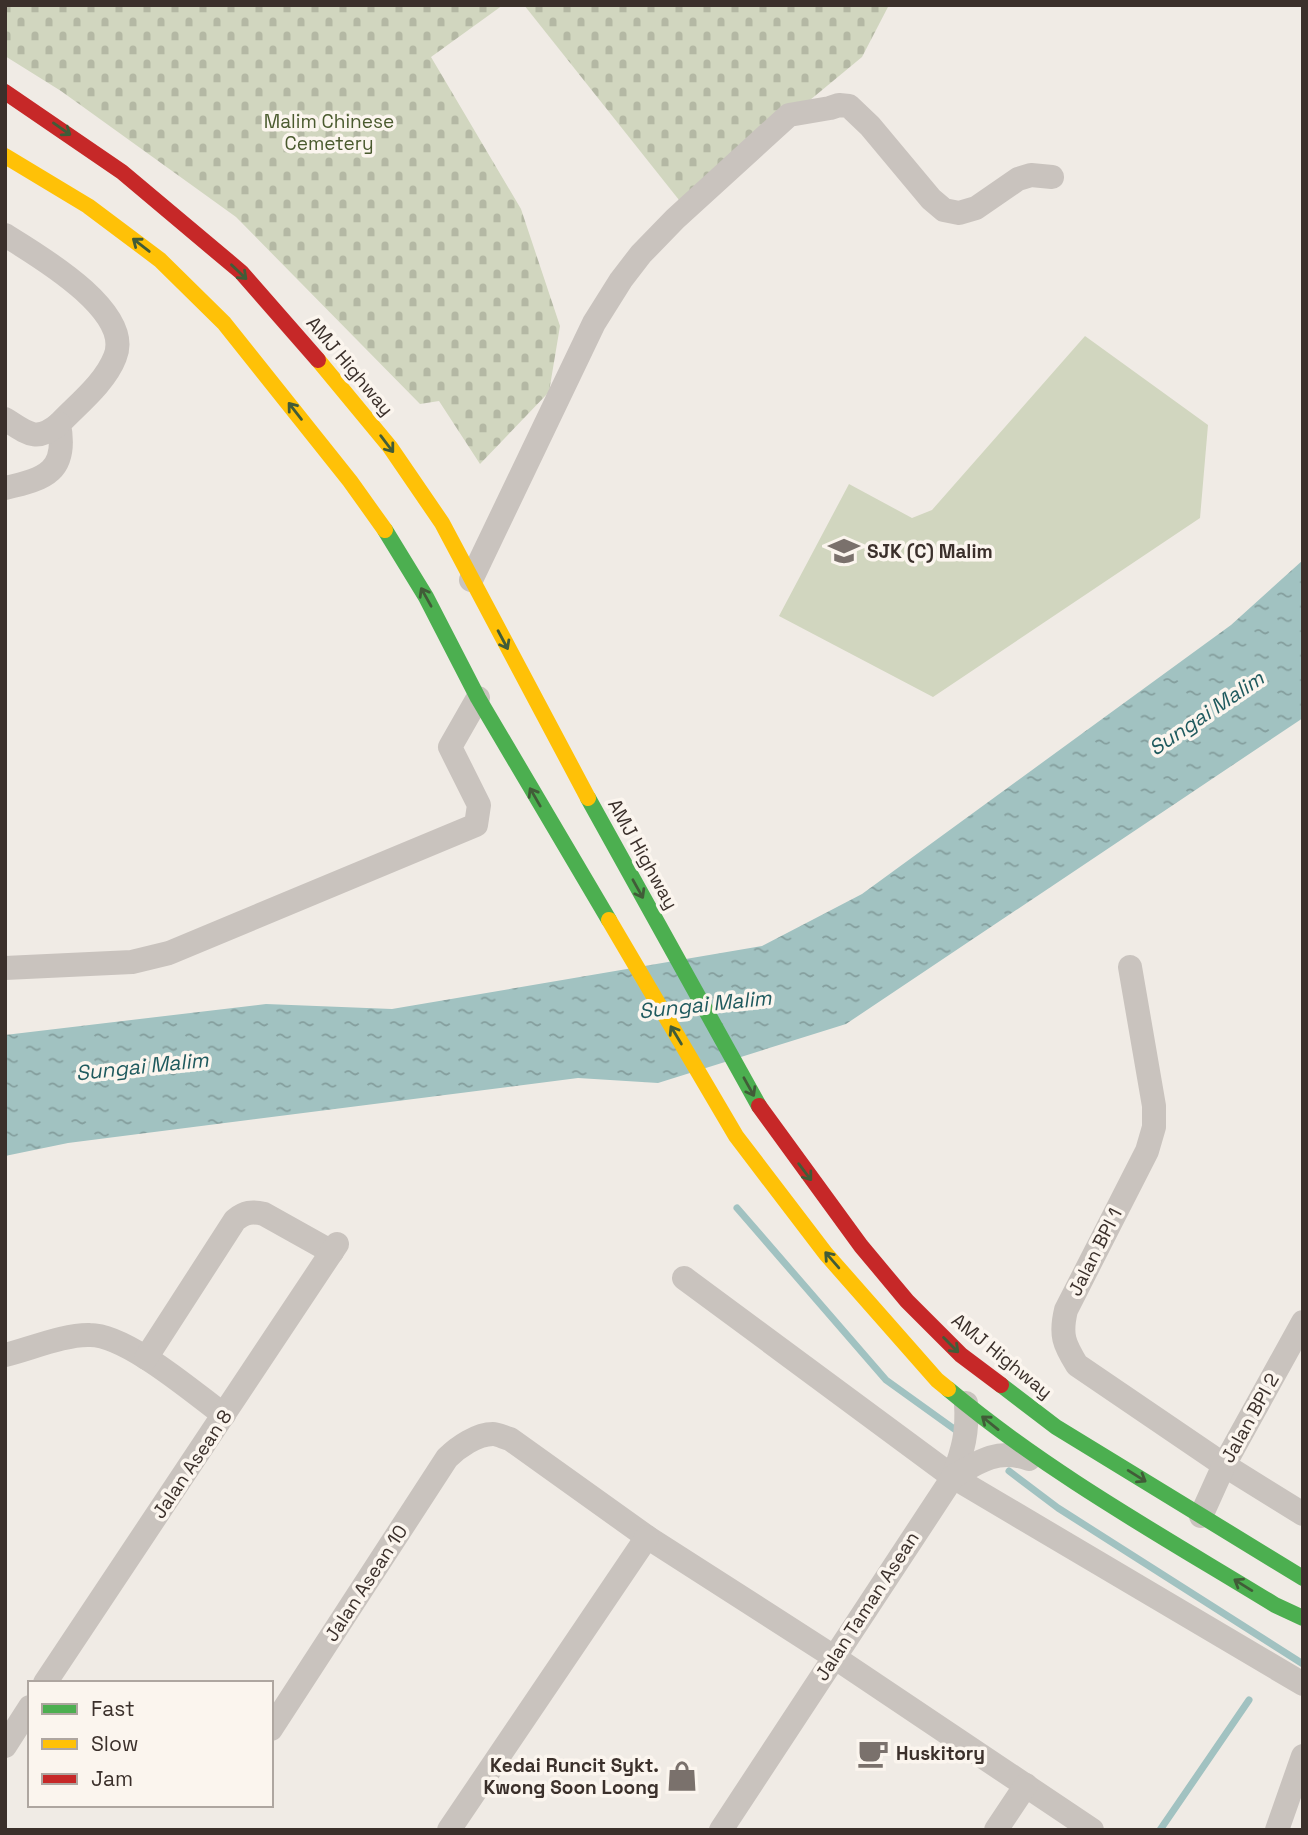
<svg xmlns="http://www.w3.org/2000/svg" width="1308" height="1835" font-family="'Space Grotesk',sans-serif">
<defs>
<pattern id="cemetery-stones" width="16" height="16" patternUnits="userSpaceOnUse" patternTransform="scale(1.75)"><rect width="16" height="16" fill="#d1d6bf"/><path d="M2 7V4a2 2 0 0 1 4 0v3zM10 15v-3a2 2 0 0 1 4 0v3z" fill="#b4b8a4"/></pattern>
<pattern id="water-ripples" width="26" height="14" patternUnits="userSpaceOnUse" patternTransform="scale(1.75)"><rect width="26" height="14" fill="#a1c2c1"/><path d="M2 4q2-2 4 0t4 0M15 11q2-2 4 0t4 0" fill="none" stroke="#849e9d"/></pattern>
</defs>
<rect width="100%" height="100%" fill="#f0ebe5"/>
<!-- cemetery -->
<g fill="url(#cemetery-stones)">
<polygon points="5,5 503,5 431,57 521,209 560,326 549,392 480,464 439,401 420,404 236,217 61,91 5,56"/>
<polygon points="524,5 889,5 862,57 683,205"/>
</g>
<!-- pitch -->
<polygon fill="#d1d6bf" points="1085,336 1208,425 1200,518 933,697 779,616 849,484 912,518 932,510"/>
<!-- water -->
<polygon fill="url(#water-ripples)" points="1303,560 1303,718 846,1024 658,1083 578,1078 68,1143 5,1156 5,1035 266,1004 392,1009 762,946 862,894 1231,625"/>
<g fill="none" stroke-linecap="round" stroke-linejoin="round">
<!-- stream -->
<g stroke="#a1c2c1" stroke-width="7">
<polyline points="737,1208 886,1380 957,1431"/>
<polyline points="1009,1471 1058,1508 1303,1664"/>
<polyline points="1160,1830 1249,1700"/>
</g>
<!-- street -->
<g stroke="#c9c3be" stroke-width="24">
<path d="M5,235C37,255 134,311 115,357C105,383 78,404 59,424C68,471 46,479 5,488"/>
<path d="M5,419C27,433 36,443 59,424"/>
<polyline points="471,580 594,323 621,280 641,254 675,219 789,115 830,108 839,105 849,106 870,126 931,199 944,210 959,213 976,208 1018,179 1031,175 1052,177"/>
<path d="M1130,967L1154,1106V1127L1147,1151L1066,1310C1060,1335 1064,1344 1077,1365L1224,1465L1303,1514"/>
<polyline points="5,968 132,962 169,953 476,825 479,805 450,747 478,698"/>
<polyline points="684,1278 953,1477 1303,1684"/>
<path d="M5,1355C30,1349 65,1334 90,1335C127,1335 194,1393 224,1415"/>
<path d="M146,1358L235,1220C245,1212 252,1211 264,1214L332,1252"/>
<path d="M953,1477C963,1450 968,1433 966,1403"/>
<polyline points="1201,1516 1224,1465 1303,1322"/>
<polyline points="45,1683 337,1244"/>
<path d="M271,1729L447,1458C458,1447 477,1434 493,1434C498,1434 505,1438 510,1439L647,1537L834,1657L1092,1830"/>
<polyline points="5,1746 30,1707"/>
<polyline points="449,1830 647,1537"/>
<path d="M721,1830L953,1477C979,1461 998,1448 1029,1459"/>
<polyline points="996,1830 1026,1785"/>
<polyline points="1277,1830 1303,1756"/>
</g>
<!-- fast -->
<g stroke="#4caf50" stroke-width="16">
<polyline points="385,530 426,597 478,698 609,920"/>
<polyline points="588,798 759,1106"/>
<polyline points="1001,1385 1056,1427 1303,1578"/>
<path d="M948,1389C1048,1473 1164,1537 1275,1605L1303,1618"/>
</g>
<!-- slow -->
<g stroke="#ffc107" stroke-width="16">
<polyline points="5,156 88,206 160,260 224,323 350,481 385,530"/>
<polyline points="318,360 390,447 442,523 588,798"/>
<polyline points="609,920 736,1136 826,1254 937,1380 948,1389"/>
</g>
<!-- jam -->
<g stroke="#c62828" stroke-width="16">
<polyline points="5,92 122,172 241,272 318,360"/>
<polyline points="759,1106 861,1246 907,1301 961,1355 1001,1385"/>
</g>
</g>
<!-- one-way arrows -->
<defs><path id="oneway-shaft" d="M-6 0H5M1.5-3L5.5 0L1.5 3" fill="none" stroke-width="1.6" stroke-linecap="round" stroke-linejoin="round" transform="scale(1.75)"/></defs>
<g stroke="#415c38">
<use href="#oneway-shaft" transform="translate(62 129) rotate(35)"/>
<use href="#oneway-shaft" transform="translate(141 245) rotate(-142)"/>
<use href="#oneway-shaft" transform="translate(239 272) rotate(44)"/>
<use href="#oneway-shaft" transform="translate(295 411) rotate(-128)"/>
<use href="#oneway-shaft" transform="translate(387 444) rotate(53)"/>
<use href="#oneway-shaft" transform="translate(426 597) rotate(-119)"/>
<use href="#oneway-shaft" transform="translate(503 640) rotate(62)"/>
<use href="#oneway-shaft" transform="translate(535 797) rotate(-120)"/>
<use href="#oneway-shaft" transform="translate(638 889) rotate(61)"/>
<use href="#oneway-shaft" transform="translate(676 1035) rotate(-121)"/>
<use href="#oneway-shaft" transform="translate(749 1087) rotate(61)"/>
<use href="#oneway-shaft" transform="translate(805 1172) rotate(53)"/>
<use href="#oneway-shaft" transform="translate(832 1260) rotate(-131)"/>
<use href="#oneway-shaft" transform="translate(951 1345) rotate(45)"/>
<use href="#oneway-shaft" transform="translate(990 1423) rotate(-141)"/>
<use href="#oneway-shaft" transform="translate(1137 1476) rotate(32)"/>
<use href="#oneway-shaft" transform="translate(1243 1585) rotate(-148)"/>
</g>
<!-- icons -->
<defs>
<symbol id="school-bare" viewBox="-9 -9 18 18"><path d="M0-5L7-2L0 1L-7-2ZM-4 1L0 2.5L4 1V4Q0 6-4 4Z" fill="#7a716c" stroke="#fbf5ee" stroke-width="2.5" paint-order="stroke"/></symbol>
<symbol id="cafe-bare" viewBox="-9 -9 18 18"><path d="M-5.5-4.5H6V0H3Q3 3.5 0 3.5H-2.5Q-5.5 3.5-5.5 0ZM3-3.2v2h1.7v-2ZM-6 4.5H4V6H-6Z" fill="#7a716c" stroke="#fbf5ee" stroke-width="2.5" paint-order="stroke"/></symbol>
<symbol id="shop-bare" viewBox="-9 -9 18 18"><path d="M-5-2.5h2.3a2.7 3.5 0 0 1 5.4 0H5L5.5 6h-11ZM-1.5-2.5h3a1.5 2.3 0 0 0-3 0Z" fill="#7a716c" stroke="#fbf5ee" stroke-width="2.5" paint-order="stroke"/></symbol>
</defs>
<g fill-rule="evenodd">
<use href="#school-bare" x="822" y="529" width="44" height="44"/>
<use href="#cafe-bare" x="851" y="1731" width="44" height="44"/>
<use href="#shop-bare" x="660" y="1754" width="44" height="44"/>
</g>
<g text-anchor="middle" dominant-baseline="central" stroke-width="7" stroke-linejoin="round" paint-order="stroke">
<!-- park labels -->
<g font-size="19" fill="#4a5a2e" stroke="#fbf5ee">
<text x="329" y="121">Malim Chinese<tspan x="329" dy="22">Cemetery</tspan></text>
</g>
<!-- street labels -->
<g font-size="19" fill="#3b302b" stroke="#fbf5ee">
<text transform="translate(350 366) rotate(50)">AMJ Highway</text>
<text transform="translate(643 854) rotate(61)">AMJ Highway</text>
<text transform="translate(1095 1252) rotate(-63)">Jalan BPI 1</text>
<text transform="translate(1002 1356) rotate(39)">AMJ Highway</text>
<text transform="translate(1250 1418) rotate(-61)">Jalan BPI 2</text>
<text transform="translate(192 1464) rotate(-56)">Jalan Asean 8</text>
<text transform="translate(366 1583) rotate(-57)">Jalan Asean 10</text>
<text transform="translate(867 1606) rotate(-57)">Jalan Taman Asean</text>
</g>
<!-- poi labels -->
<g font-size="19" font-weight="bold" fill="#3b302b" stroke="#fbf5ee" text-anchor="start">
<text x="867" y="551">SJK (C) Malim</text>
<text x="896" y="1753">Huskitory</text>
<text x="659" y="1765" text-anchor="end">Kedai Runcit Sykt.<tspan x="659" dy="22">Kwong Soon Loong</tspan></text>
</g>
<!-- water labels -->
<g font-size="21" font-style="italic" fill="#1f5a5e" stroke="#fbf5ee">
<text transform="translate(1206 713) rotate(-34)">Sungai Malim</text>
<text transform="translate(705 1004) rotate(-6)">Sungai Malim</text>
<text transform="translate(142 1066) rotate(-6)">Sungai Malim</text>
</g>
</g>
<!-- border -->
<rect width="1308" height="1835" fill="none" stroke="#3b302b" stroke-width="14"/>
<!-- legend -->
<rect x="28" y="1681" width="245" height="126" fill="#fbf5ee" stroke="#aea6a0" stroke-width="2"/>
<rect x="42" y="1704" width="35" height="10" fill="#4caf50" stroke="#aea6a0" stroke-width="2"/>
<text x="91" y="1716" font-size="21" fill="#3b302b">Fast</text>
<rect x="42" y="1739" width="35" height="10" fill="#ffc107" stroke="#aea6a0" stroke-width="2"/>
<text x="91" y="1751" font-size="21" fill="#3b302b">Slow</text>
<rect x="42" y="1774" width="35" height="10" fill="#c62828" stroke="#aea6a0" stroke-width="2"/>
<text x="91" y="1786" font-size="21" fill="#3b302b">Jam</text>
</svg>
